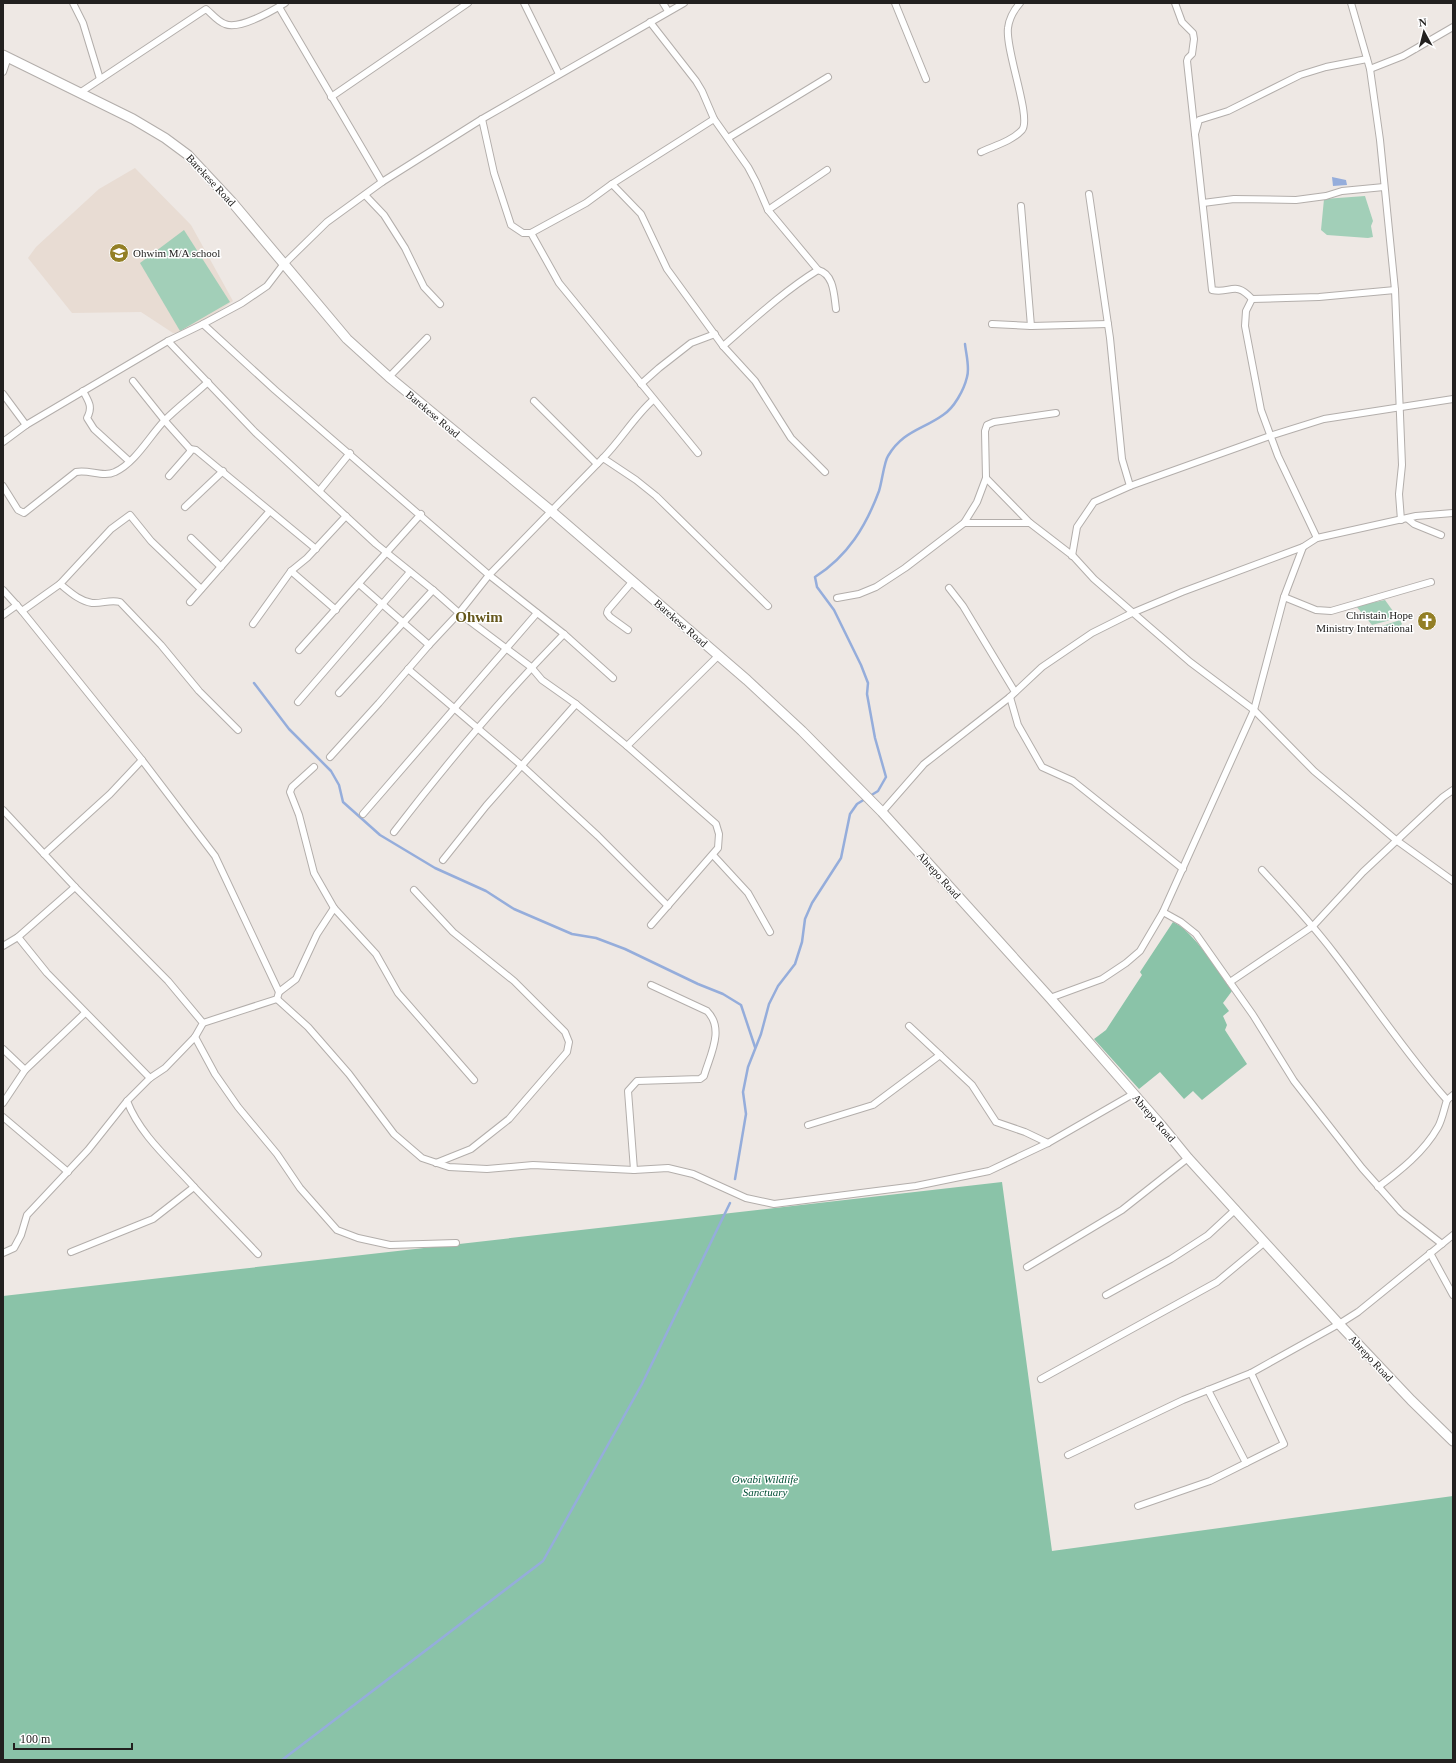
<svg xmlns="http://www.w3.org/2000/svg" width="1456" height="1763" font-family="'Times New Roman',serif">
<rect width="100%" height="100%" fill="#eee8e4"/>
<!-- built -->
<polygon fill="#e8dcd3" points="135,168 191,225 233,301 210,317 176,333 173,333 141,312 72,313 28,258 36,247 99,189"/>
<!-- green -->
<g fill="#a2cfb8">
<polygon points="1365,196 1373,221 1371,226 1373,237 1368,238 1327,235 1321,230 1324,199"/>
<polygon points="184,230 230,302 180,331 140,263"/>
<polygon points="1385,600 1398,618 1372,625 1356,606"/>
<polygon points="1400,620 1402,624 1393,633 1386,626 1380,632 1376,628"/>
</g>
<!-- forest -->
<g fill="#8ac3a8">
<path d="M1173,922C1193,930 1219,973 1232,991L1223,1003L1229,1011L1223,1016L1227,1025L1225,1030L1247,1064L1202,1100L1193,1091L1184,1099L1160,1072L1139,1089L1094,1039L1106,1030L1142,975L1140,972Z"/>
<polygon points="1002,1182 1052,1551 1453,1496 1453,1760 3,1760 3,1296"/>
</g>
<!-- water -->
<polygon fill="#95addb" points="1332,177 1346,180 1347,185 1333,186"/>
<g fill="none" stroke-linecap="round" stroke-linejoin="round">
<!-- stream -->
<g stroke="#95addb" stroke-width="2.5">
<polyline points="254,683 289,729 331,771 339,785 343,802 380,835 435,868 486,891 514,909 572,934 596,938 625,949 698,984 723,994 741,1005 755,1047"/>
<path d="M735,1179L746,1114L743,1092L748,1067L761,1034L769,1004L778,986L795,964L802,942L805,919L812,903L841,858L850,814L857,804L878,791L886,777L875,738L867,694L868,683L861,665L834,610L817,587L815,577C848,556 866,526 879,491C882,482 884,462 888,456C903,431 922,430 943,415C954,408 964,390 967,377C970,368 966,354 965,344"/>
<polyline points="282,1760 543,1561 642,1384 730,1203"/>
</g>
<defs>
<g id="street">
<polyline points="73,3 83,23 100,79"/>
<polyline points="524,3 559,74"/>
<polyline points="663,3 668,11"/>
<polyline points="895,3 926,79"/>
<path d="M1175,3L1182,22L1193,33L1194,39L1192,54L1188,58L1187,61L1212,290C1231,294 1235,280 1252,299L1319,297L1395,290"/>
<polyline points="1351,3 1370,69 1380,140 1395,290 1402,465 1399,494 1401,520"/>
<polyline points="279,7 382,182"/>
<path d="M650,22L696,81L702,91L714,119L748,167L756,182L768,210L818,270C834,274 834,295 836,309"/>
<polyline points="1370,69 1403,56 1453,27"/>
<polyline points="3,72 8,57"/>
<path d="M81,92L206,9C211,13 218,22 225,24C239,30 272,11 285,3"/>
<polyline points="331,97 468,3"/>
<polyline points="482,119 494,173 511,225 523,233 531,233 586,203 612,184 641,214 667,269 723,346 755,381 791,438 825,472"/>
<polyline points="1195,134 1199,120 1228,111 1300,75 1326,67 1367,59"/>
<polyline points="728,138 828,77"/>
<path d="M981,152C994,146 1012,141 1022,130C1032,118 1005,50 1008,28C1009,19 1014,10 1020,3"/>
<polyline points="612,184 714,119"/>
<polyline points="1089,194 1110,338 1122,459 1130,486"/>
<polyline points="365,195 384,215 405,248 424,287 440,304"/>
<polyline points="1203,203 1234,199 1296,200 1326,196 1342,191 1384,187"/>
<polyline points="1021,206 1031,326"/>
<polyline points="768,210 827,170"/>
<polyline points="531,233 559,283 698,453"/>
<polyline points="1252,299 1246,311 1245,326 1261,410 1278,456 1317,538"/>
<polyline points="203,324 275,390 489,575 564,634 613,678"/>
<polyline points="992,324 1031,326 1108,324"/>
<polyline points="168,341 255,432 376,544 433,590 459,613 531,667 542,680 576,704 627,746 716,824 719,834 718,848 651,925"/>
<path d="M723,346C754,319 784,291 818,270"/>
<polyline points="389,377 427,338"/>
<polyline points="133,381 165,421 190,449 190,452 169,476"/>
<polyline points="641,384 659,368 691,343 715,334"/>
<path d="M83,391C89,402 93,407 87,418L94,429L129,461"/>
<polyline points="3,394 26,425"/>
<polyline points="534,401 597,464"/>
<polyline points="3,442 26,425 168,341 203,324 242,303 267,286 283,265 327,222 382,182 482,119 684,3"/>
<polyline points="190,449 196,450 316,549"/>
<path d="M603,458C621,440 634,417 653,400"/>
<path d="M3,486L18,510L24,513L76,472C89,469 103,478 115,472C135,463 149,437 164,421C178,407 194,395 208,382"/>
<polyline points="320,490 350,453"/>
<polyline points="185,507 223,471"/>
<polyline points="1408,519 1414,524 1441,535"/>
<polyline points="964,523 977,502 986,478"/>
<polyline points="1030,523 986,478 985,431 987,425 994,422 1056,413"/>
<polyline points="191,538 221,567"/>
<polyline points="1072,556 1077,527 1094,502 1130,486 1270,436 1324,419 1453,399"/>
<polyline points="291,571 336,610"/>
<path d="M60,584C69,591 79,601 92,603C102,604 110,599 120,602L161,645L199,691L238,730"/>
<polyline points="359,584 429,645"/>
<polyline points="949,588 963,606 1015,692"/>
<polyline points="3,590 22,611 142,760 215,856 279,992"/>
<polyline points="1284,597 1316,610 1331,611 1431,582"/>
<polyline points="837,598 859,594 876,587 905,568 964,523 1030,523 1073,556 1094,579 1190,662 1254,710 1314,771 1396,840 1453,881"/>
<polyline points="190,602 269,512"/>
<polyline points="22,611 60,584 111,529 130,515 151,541 201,589"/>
<polyline points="3,615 17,605"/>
<polyline points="253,624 291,571 307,558 346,516"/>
<polyline points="628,630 610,617 607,613 608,610 632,582"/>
<polyline points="299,650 421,514"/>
<polyline points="408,669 521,765 598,836 668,906"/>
<polyline points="339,693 433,590"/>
<polyline points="1010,697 1018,725 1042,767 1073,781 1183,869"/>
<polyline points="298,702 410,572"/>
<polyline points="627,746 719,655"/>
<polyline points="330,757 379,703 429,645 459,613 489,575 603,458 636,480 656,496 768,606"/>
<polyline points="314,767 292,787 290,792 299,815 314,873 334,908"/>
<path d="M3,810L75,887L168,981L203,1023L195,1037L165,1068L150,1078L127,1101C140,1135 170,1160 194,1187L153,1219L71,1252"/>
<polyline points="882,812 924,764 1010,697 1042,667 1092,633 1132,613 1182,592 1303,547"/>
<polyline points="363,814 537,613"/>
<path d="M394,832C447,763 503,696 564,634"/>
<polyline points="44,854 110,794 142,760"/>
<polyline points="713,855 748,893 770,932"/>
<polyline points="443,860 486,806 576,704"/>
<path d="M1262,870C1287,897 1312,924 1334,953C1372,1002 1406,1054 1447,1100C1444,1109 1442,1120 1438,1127C1424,1152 1400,1171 1378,1187"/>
<polyline points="414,890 453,932 514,981 565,1032 569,1042 567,1052 509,1119 471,1149 436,1163"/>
<polyline points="1163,912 1181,922 1196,934 1253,1015 1294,1081 1362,1168 1401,1212 1442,1244"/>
<polyline points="18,937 47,973 150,1078"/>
<polyline points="3,946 18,937 75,887"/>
<polyline points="1230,982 1313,926 1363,872 1443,797 1453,790"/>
<polyline points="1050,998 1102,979 1126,963 1140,951 1163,912 1254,710 1284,597 1303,547 1317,538 1416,516 1453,513"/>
<polyline points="277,999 308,1027 349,1074 394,1134 422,1158 449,1167 487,1169 533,1165 634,1170 668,1168 693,1174 746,1198 774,1204 916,1186 989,1171 1048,1143 1133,1094"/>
<polyline points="203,1023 277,999 279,992 296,979 317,934 334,908 376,954 398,993 474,1080"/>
<polyline points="909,1026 972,1085 996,1122 1025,1132 1048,1143"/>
<polyline points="195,1037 215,1074 238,1107 277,1154 300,1188 337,1230 358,1238 390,1245 456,1243"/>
<polyline points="3,1049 25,1070"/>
<polyline points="1447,1100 1453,1095"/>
<polyline points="3,1103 25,1070 85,1013"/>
<polyline points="3,1117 68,1172"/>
<polyline points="808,1125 873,1105 940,1055"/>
<path d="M634,1170L628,1091L637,1081L700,1079L704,1076C710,1055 725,1029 707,1011L651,985"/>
<polyline points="194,1187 258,1254"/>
<polyline points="3,1253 14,1248 21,1235 27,1215 88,1150 127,1101"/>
<polyline points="1430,1253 1453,1295"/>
<polyline points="1027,1267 1122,1210 1188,1158"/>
<polyline points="1106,1295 1171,1259 1208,1235 1236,1209"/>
<polyline points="1041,1379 1217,1282 1265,1242"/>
<polyline points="1208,1390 1246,1463"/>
<polyline points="1068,1455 1183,1400 1251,1373 1339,1324 1358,1312 1453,1235"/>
<polyline points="1138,1506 1210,1481 1284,1444 1251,1373"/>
</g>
<polyline id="secondary" points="3,55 133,119 165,138 188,155 232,202 347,339 389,377 550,510 747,680 802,731 882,812 1050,998 1161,1125 1188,1158 1339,1324 1411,1400 1453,1441"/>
</defs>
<!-- street casing -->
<use href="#street" stroke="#b3aeab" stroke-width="8"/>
<!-- secondary casing -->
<use href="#secondary" stroke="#b3aeab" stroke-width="11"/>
<!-- street -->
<use href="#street" stroke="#fff" stroke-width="6"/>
<!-- secondary -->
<use href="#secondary" stroke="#fff" stroke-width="9"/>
</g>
<!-- icons -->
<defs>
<symbol id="school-disc" viewBox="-11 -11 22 22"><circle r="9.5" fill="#937f26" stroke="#fff"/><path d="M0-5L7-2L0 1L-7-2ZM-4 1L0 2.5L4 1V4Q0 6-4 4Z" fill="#fff"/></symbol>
<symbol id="church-disc" viewBox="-11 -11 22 22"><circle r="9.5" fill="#937f26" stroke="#fff"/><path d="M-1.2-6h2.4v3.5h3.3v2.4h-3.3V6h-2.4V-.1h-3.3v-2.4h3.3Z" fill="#fff"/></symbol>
</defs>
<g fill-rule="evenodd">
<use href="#school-disc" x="108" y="242" width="22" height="22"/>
<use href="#church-disc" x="1416" y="610" width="22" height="22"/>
</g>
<g text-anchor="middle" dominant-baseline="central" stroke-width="3" stroke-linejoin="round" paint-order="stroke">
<!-- street labels -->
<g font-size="11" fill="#22201f" stroke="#fff">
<text transform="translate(211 180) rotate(47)">Barekese Road</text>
<text transform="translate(433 414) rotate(40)">Barekese Road</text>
<text transform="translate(681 623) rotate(41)">Barekese Road</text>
<text transform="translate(939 875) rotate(48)">Abrepo Road</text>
<text transform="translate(1154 1118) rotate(49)">Abrepo Road</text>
<text transform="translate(1371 1358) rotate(47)">Abrepo Road</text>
</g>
<!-- poi labels -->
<g font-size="11" fill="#22201f" stroke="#fff" text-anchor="start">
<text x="133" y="253">Ohwim M/A school</text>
<text x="1413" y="615" text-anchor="end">Christain Hope<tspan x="1413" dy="13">Ministry International</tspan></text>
</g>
<!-- park labels -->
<g font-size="11" font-style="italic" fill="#004f35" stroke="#fff">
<text x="765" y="1479">Owabi Wildlife<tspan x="765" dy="13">Sanctuary</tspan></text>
</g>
<!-- district labels -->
<g font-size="15" font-weight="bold" fill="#65571b" stroke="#fff">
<text x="479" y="617">Ohwim</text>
</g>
</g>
<!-- border -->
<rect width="1456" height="1763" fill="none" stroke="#22201f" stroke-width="8"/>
<!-- north arrow -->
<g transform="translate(1424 32) rotate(353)" stroke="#ffffff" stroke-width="3" paint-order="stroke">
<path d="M0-3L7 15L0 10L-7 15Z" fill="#22201f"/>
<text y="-6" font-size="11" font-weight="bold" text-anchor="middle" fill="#22201f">N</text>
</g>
<!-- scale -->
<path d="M14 1743v6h118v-6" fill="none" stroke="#22201f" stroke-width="2"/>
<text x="20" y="1743" font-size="12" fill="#22201f" stroke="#ffffff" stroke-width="3" paint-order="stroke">100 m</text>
</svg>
